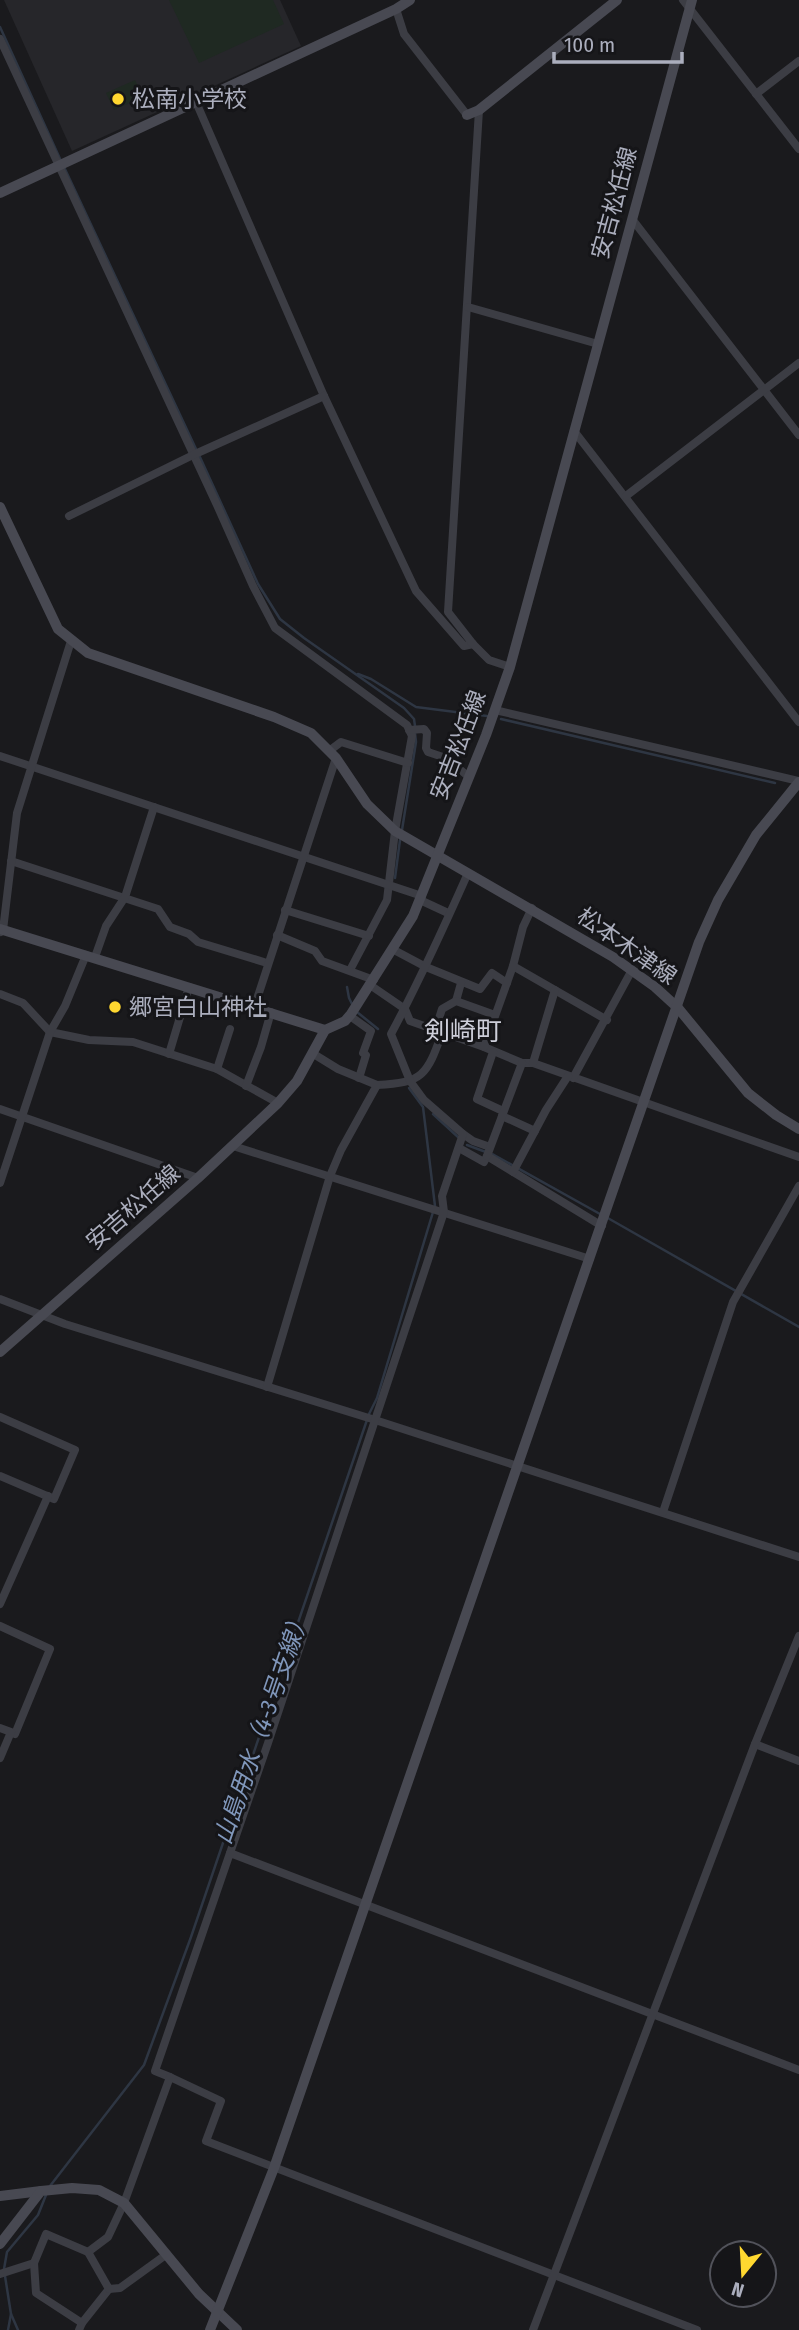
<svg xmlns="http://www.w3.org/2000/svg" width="799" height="2330" font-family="'Fira Sans Condensed','Noto Sans JP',sans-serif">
<rect width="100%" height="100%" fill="#1a1a1d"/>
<!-- built -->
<polygon fill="#26262a" points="4,0 280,0 301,46 72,151"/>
<!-- green -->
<g fill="#1f2922">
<polygon points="169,0 273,0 284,24 199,63"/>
<polygon points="135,80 143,97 114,110 106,93"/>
</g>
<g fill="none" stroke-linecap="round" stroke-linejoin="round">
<!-- stream -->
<g stroke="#2e3643" stroke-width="2.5">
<polyline points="0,27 61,161"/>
<polyline points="64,167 196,449"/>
<polyline points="199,455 258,584 280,619 304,638 404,708 414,719 415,726"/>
<polyline points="358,674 371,679 416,707 487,716"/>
<polyline points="501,719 775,783"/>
<polyline points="402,830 416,742 415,733"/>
<polyline points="395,878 400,840"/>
<polyline points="347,987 349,998 353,1006"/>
<polyline points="357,1012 378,1029"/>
<polyline points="409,1088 423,1107 435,1206"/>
<polyline points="433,1114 458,1137"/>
<polyline points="467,1145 494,1155 600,1214"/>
<polyline points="606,1217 799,1327"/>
<polyline points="50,2186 144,2065 191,1937 369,1414 377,1398 433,1212"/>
<polyline points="4,2269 7,2252 38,2215 46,2195"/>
<polyline points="5,2276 11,2314 18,2330"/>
<polyline points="8,2330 11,2314"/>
</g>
<!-- street -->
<g stroke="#3c3d44" stroke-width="8">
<polyline points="683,0 799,149"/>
<polyline points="396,9 404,34 467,115"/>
<polyline points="0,39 217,505 253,586 275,628 407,725 412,736 395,831 387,900 350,970"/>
<polyline points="756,94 799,61"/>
<polyline points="196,102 324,396 416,591 464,646 473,644"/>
<polyline points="479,110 448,612 473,644 489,660 510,667"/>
<polyline points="632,219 799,435"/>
<polyline points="468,307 598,344"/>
<polyline points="574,431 799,722"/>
<polyline points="626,496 799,363"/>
<polyline points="69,516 193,455 324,396"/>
<polyline points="495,710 799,781"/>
<polyline points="409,730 424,729 427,733 426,748 428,752 446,758 469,777"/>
<polyline points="329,751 341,742 408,763"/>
<polyline points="0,756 422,896"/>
<polyline points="11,861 158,909 170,927 189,934 198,942 267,963"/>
<polyline points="420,900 448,913"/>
<polyline points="285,910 369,936"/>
<polyline points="1,932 3,930 17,813 71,641"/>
<polyline points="277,935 315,951 322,961 374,980"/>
<polyline points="394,950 426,967 480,989 492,973 507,983"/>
<polyline points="95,957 106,926 125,897 154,807"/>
<polyline points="513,966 607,1020"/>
<polyline points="370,985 405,1009 410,1021 484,1047 522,1063 533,1063 799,1157"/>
<polyline points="0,994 23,1003 50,1032 89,1040 133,1042 217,1069 278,1103"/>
<polyline points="456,1001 461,983"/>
<polyline points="254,1008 336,758"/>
<polyline points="350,1016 371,1031 363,1053 366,1055 359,1078"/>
<polyline points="435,1031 442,1009 456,1001 495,1015"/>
<polyline points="484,1047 513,966 523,927 532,908"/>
<polyline points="493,1052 477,1099 503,1111"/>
<polyline points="169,1054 189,987"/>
<polyline points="533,1063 555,990"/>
<polyline points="217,1069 230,1029"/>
<polyline points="573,1078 632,970"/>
<path d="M377,1085C423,1083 427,1075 442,1033"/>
<polyline points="246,1086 261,1047 271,1012"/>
<polyline points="0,1109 198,1178"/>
<polyline points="502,1116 535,1131"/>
<polyline points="463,1134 473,1141 490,1147"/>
<polyline points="233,1146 590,1259"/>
<polyline points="459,1148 484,1162 487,1156 602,1226"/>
<polyline points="487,1156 522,1063"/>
<polyline points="513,1172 546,1110 568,1076"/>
<polyline points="0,1183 50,1032 65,1006 86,955"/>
<polyline points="0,1299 65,1324 372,1419 799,1557"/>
<polyline points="267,1387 330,1176 341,1150 377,1085 338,1069 312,1053"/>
<polyline points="0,1417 75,1450 54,1499 0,1476"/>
<polyline points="663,1512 733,1302 799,1186"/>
<polyline points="0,1604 48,1496"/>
<polyline points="0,1626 50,1649 15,1734"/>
<polyline points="0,1728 11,1732 0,1758"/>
<polyline points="755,1744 799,1761"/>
<path d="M230,1853L268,1743L444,1212L442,1196L463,1134L424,1100L410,1081L391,1034C419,982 444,927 468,873"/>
<polyline points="170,2077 155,2071 230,1853 799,2070"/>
<polyline points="88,2252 108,2237 124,2203 170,2077 221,2101 206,2141 697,2330"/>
<polyline points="0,2274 34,2263"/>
<polyline points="82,2323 109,2289"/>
<polyline points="79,2330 82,2323 36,2293 34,2263 46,2234 88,2252 109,2289 120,2288 167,2254"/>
<polyline points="533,2330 755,1744 799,1636"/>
</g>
<!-- secondary -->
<g stroke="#484952" stroke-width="10">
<polyline points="467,115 479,110 617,0"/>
<polyline points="0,193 396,9 410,0"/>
<polyline points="0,507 58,629 88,653 274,717 311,733 336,758 367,804 395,831 613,957 655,987 678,1008 748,1093 776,1115 799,1129"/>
<polyline points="0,929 325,1030"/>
<polyline points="0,1352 198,1178 278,1103 297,1081 325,1030 345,1021 351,1014 413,916 486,735 510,667 692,0"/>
<polyline points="0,2196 41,2191"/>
<polyline points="0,2244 41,2191 72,2188 99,2190 124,2203 199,2294 237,2330"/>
<polyline points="210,2330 274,2168 699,942 718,900 756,835 799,782"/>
</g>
</g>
<!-- markers -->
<g fill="#ffd830" stroke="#151518" stroke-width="2.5">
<circle cx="118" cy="99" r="7"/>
<circle cx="115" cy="1007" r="7"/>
</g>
<g text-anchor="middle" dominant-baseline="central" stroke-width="6" stroke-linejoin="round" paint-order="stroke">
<!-- poi labels -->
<g font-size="23" fill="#abaebd" stroke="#151518" text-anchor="start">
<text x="132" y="99">松南小学校</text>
<text x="129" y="1007">郷宮白山神社</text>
</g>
<!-- street labels -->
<g font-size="23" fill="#abaebd" stroke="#151518">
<text transform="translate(614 203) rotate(-75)">安吉松任線</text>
<text transform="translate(458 745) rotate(-69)">安吉松任線</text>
<text transform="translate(627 946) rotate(35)">松本木津線</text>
<text transform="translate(133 1207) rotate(-41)">安吉松任線</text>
</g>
<!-- water labels -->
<g font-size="24" font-style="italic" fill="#8097bb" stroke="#151518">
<text transform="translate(262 1727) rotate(-71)">山島用水（4-3号支線）</text>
</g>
<!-- quarter labels -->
<g font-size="26" fill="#cdced9" stroke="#151518">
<text x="463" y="1031">剣崎町</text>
</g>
</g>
<!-- north arrow -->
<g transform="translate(743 2274) rotate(198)"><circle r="33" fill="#151518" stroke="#51525a" stroke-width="2"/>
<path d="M0-5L12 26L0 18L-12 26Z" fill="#ffd830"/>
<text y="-10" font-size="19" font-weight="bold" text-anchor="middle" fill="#abaebd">N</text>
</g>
<!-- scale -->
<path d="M554 52v10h128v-10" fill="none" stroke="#abaebd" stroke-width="3.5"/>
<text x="564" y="52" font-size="21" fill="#abaebd" stroke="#151518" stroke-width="5" paint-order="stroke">100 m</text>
</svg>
